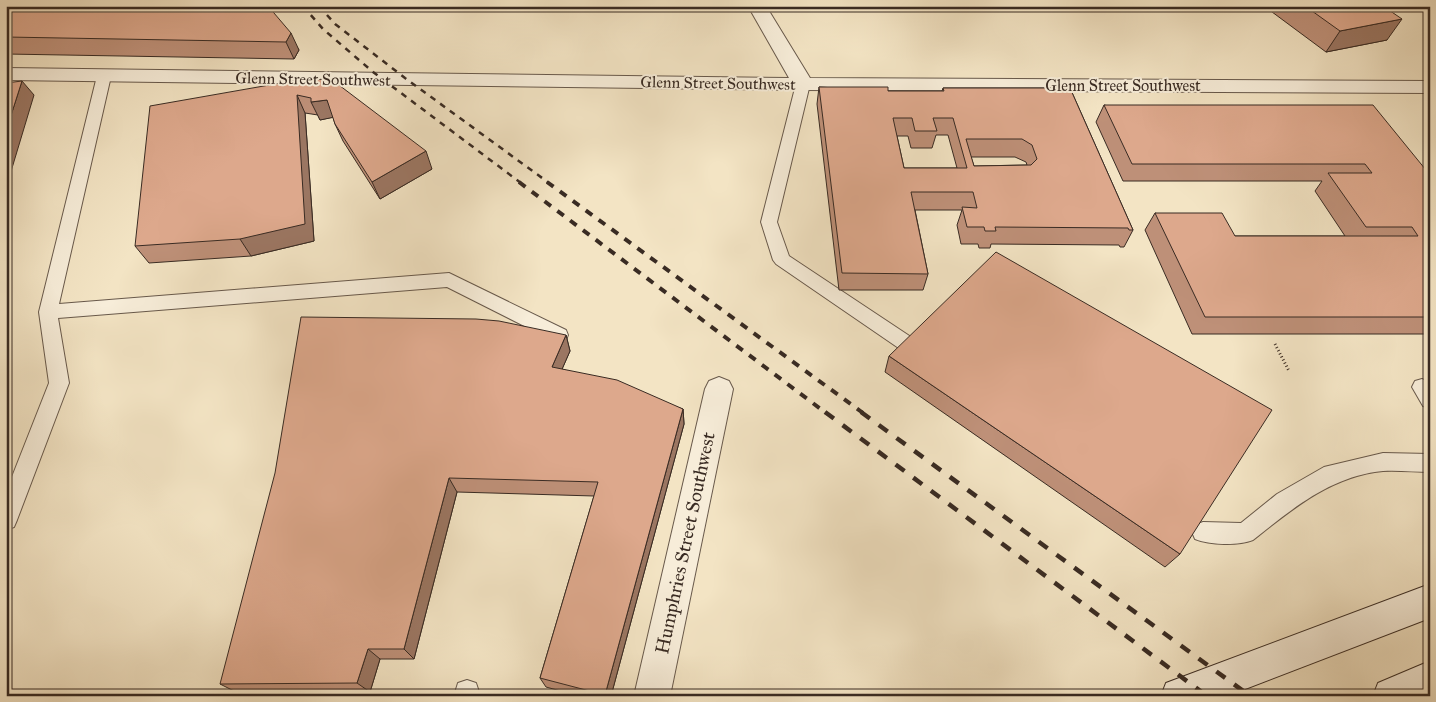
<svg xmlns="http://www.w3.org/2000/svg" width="1436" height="702" font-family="'IM FELL Great Primer',serif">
<rect width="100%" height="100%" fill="#f3e4c4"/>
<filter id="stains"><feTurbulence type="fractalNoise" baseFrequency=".004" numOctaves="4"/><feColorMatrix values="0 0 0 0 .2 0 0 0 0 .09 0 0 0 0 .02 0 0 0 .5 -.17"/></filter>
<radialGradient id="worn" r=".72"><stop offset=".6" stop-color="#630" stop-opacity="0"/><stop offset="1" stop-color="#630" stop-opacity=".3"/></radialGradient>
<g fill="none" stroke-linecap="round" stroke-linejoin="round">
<defs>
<g id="lane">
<polygon points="104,72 111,76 59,304 449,273 566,330 568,335 566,340 559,342 552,340 447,287 58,318 69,383 17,520 14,527 6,530 6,492 49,383 39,312 97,76"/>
<polygon points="803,80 810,84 777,222 789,256 914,339 916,344 914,349 907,351 900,349 776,264 773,260 761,222 796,84"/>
<polygon points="1422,379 1430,383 1430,408 1423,406 1412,387 1415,381"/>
<path d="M1383,453L1430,454V472C1415,472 1398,470 1383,471C1331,476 1292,509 1253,540C1238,546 1210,545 1195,539L1192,532L1195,525L1203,522L1241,523L1277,494L1324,467Z"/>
<polygon points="467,680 476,683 479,692 479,696 454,696 458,683"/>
</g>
<g id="street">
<polygon points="748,6 766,6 810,78 1430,81 1430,93 803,90 6,80 6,68 789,78"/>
<polygon points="719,377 729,381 733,389 670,696 634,696 705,389 709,381"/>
</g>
<g id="secondary">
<polygon points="1430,584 1430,618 1227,696 1161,696 1166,683"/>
<polygon points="1430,661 1430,696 1373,696 1378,683"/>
</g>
</defs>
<!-- lane casing -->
<use href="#lane" stroke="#68594b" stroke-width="2"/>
<!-- street casing -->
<use href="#street" stroke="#68594b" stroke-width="2"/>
<!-- secondary casing -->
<use href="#secondary" stroke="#392b23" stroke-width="2"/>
<!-- path -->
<polyline stroke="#392b23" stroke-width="3" stroke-dasharray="1 2.5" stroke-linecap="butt" points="1275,344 1289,371"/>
<!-- lane -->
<use href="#lane" fill="#f7edd9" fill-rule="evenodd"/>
<!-- street -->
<use href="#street" fill="#f7edd9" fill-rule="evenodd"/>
<!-- secondary -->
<use href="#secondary" fill="#f7edd9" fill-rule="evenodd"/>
<!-- rail-far2 -->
<g stroke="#392b23" stroke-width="2.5" stroke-dasharray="6 6" stroke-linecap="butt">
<polyline points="303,6 323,29 373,72 521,183"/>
<polyline points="319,6 335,24 405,78 549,183"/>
</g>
<!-- rail-far1 -->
<g stroke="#392b23" stroke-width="4" stroke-dasharray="8 8" stroke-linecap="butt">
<polyline points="519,182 826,413"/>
<polyline points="547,182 863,413"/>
</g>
<!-- rail -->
<g stroke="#392b23" stroke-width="4.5" stroke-dasharray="11 11" stroke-linecap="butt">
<polyline points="825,412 1207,696"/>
<polyline points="861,412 1250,696"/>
</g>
</g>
<!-- wall -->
<g fill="#be9078" stroke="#392b23" fill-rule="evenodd">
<polygon points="6,6 268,6 299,50 294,59 6,54"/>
<polygon points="1264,6 1383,6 1387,40 1326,52"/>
<polygon points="298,80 432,169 380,199 343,141 335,124 333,117 320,120 318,115 305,113 314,241 251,256 149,263 135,246"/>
<path d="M819,87L888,91H942L943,88H1070L1133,230L1124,247H1120L1119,245L991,244L990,248H979L978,244H961L957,225L962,210H915L928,274L923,290H839L817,104ZM936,135H948L957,168H904L897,136H908L911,148H932ZM971,157H1015L1026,162L1027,165L974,166Z"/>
<polygon points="1104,105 1430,175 1430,334 1192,334 1145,230 1155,213 1235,236 1345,236 1315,191 1322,181 1123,181 1096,122"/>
<polygon points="566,335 570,351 562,369 683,409 684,424 611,696 579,696 546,687 540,678 594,496 457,492 414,659 380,659 370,692 238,693 220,684"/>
<polygon points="889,356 1180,554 1165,567 885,372"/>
</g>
<!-- shaded-wall -->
<g fill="#9b7662" stroke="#392b23">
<polygon points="1402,19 1387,40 1326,52 1340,31"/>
<polygon points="291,33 299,50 294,59 286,42"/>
<polygon points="22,81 34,95 6,188 6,131"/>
<polygon points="297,95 305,113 314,241 251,256 240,239"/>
<polygon points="327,100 335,117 320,120 311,102"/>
<polygon points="426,151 432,169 380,199 372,182"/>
<polygon points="566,335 570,351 556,383 552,367"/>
<polygon points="683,409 684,424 611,696 605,696 605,695"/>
<polygon points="449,478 457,492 414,659 404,649"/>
<polygon points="368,649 380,659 370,692 357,683"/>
</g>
<!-- building -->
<g fill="#dda88c" stroke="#392b23" fill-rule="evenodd">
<polygon points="6,6 268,6 291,33 286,42 6,37"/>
<polygon points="1305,6 1383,6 1402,19 1340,31"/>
<polygon points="331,79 426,151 372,182 335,124 327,100 311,102 311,98 297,95 305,224 240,239 135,246 150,106 298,80"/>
<polygon points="22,81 6,131 6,83"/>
<path d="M819,87H888V91H944L943,88H1070L1133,230H1129L1128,228L995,227L996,231H985L984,227H967L962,207L977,208L973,192H911L928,274L842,273ZM893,118H912L915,131H937L933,118H953L967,168H904ZM966,139H1022L1032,145L1037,159L1031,165L974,166Z"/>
<polygon points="1104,105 1373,105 1430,175 1430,317 1205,317 1155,213 1222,213 1235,236 1418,236 1412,227 1366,227 1328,173 1372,173 1365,164 1132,164"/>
<polygon points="996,252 1272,410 1180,554 889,356"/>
<polygon points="301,317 476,319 499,321 566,335 552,367 617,380 683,409 605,695 540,678 598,482 449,478 404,649 368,649 357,683 220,684 275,473"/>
</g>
<g text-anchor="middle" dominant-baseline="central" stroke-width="4" stroke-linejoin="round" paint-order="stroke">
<!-- far-street labels -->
<g font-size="16" fill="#392b23" stroke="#f7edd9">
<text transform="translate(313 79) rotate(1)">Glenn Street Southwest</text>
<text transform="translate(718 83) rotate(1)">Glenn Street Southwest</text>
<text x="1123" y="85">Glenn Street Southwest</text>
</g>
<!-- street labels -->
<g font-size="19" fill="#392b23" stroke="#f7edd9">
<text transform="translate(685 543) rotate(-78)">Humphries Street Southwest</text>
</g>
</g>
<!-- margin -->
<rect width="1436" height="702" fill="none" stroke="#f3e4c4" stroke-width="25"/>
<rect x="8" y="8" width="1421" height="687" fill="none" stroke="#392b23" stroke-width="2.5"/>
<rect x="12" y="12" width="1411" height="677" fill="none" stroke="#392b23"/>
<rect width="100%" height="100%" filter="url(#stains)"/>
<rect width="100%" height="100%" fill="url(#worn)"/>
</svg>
